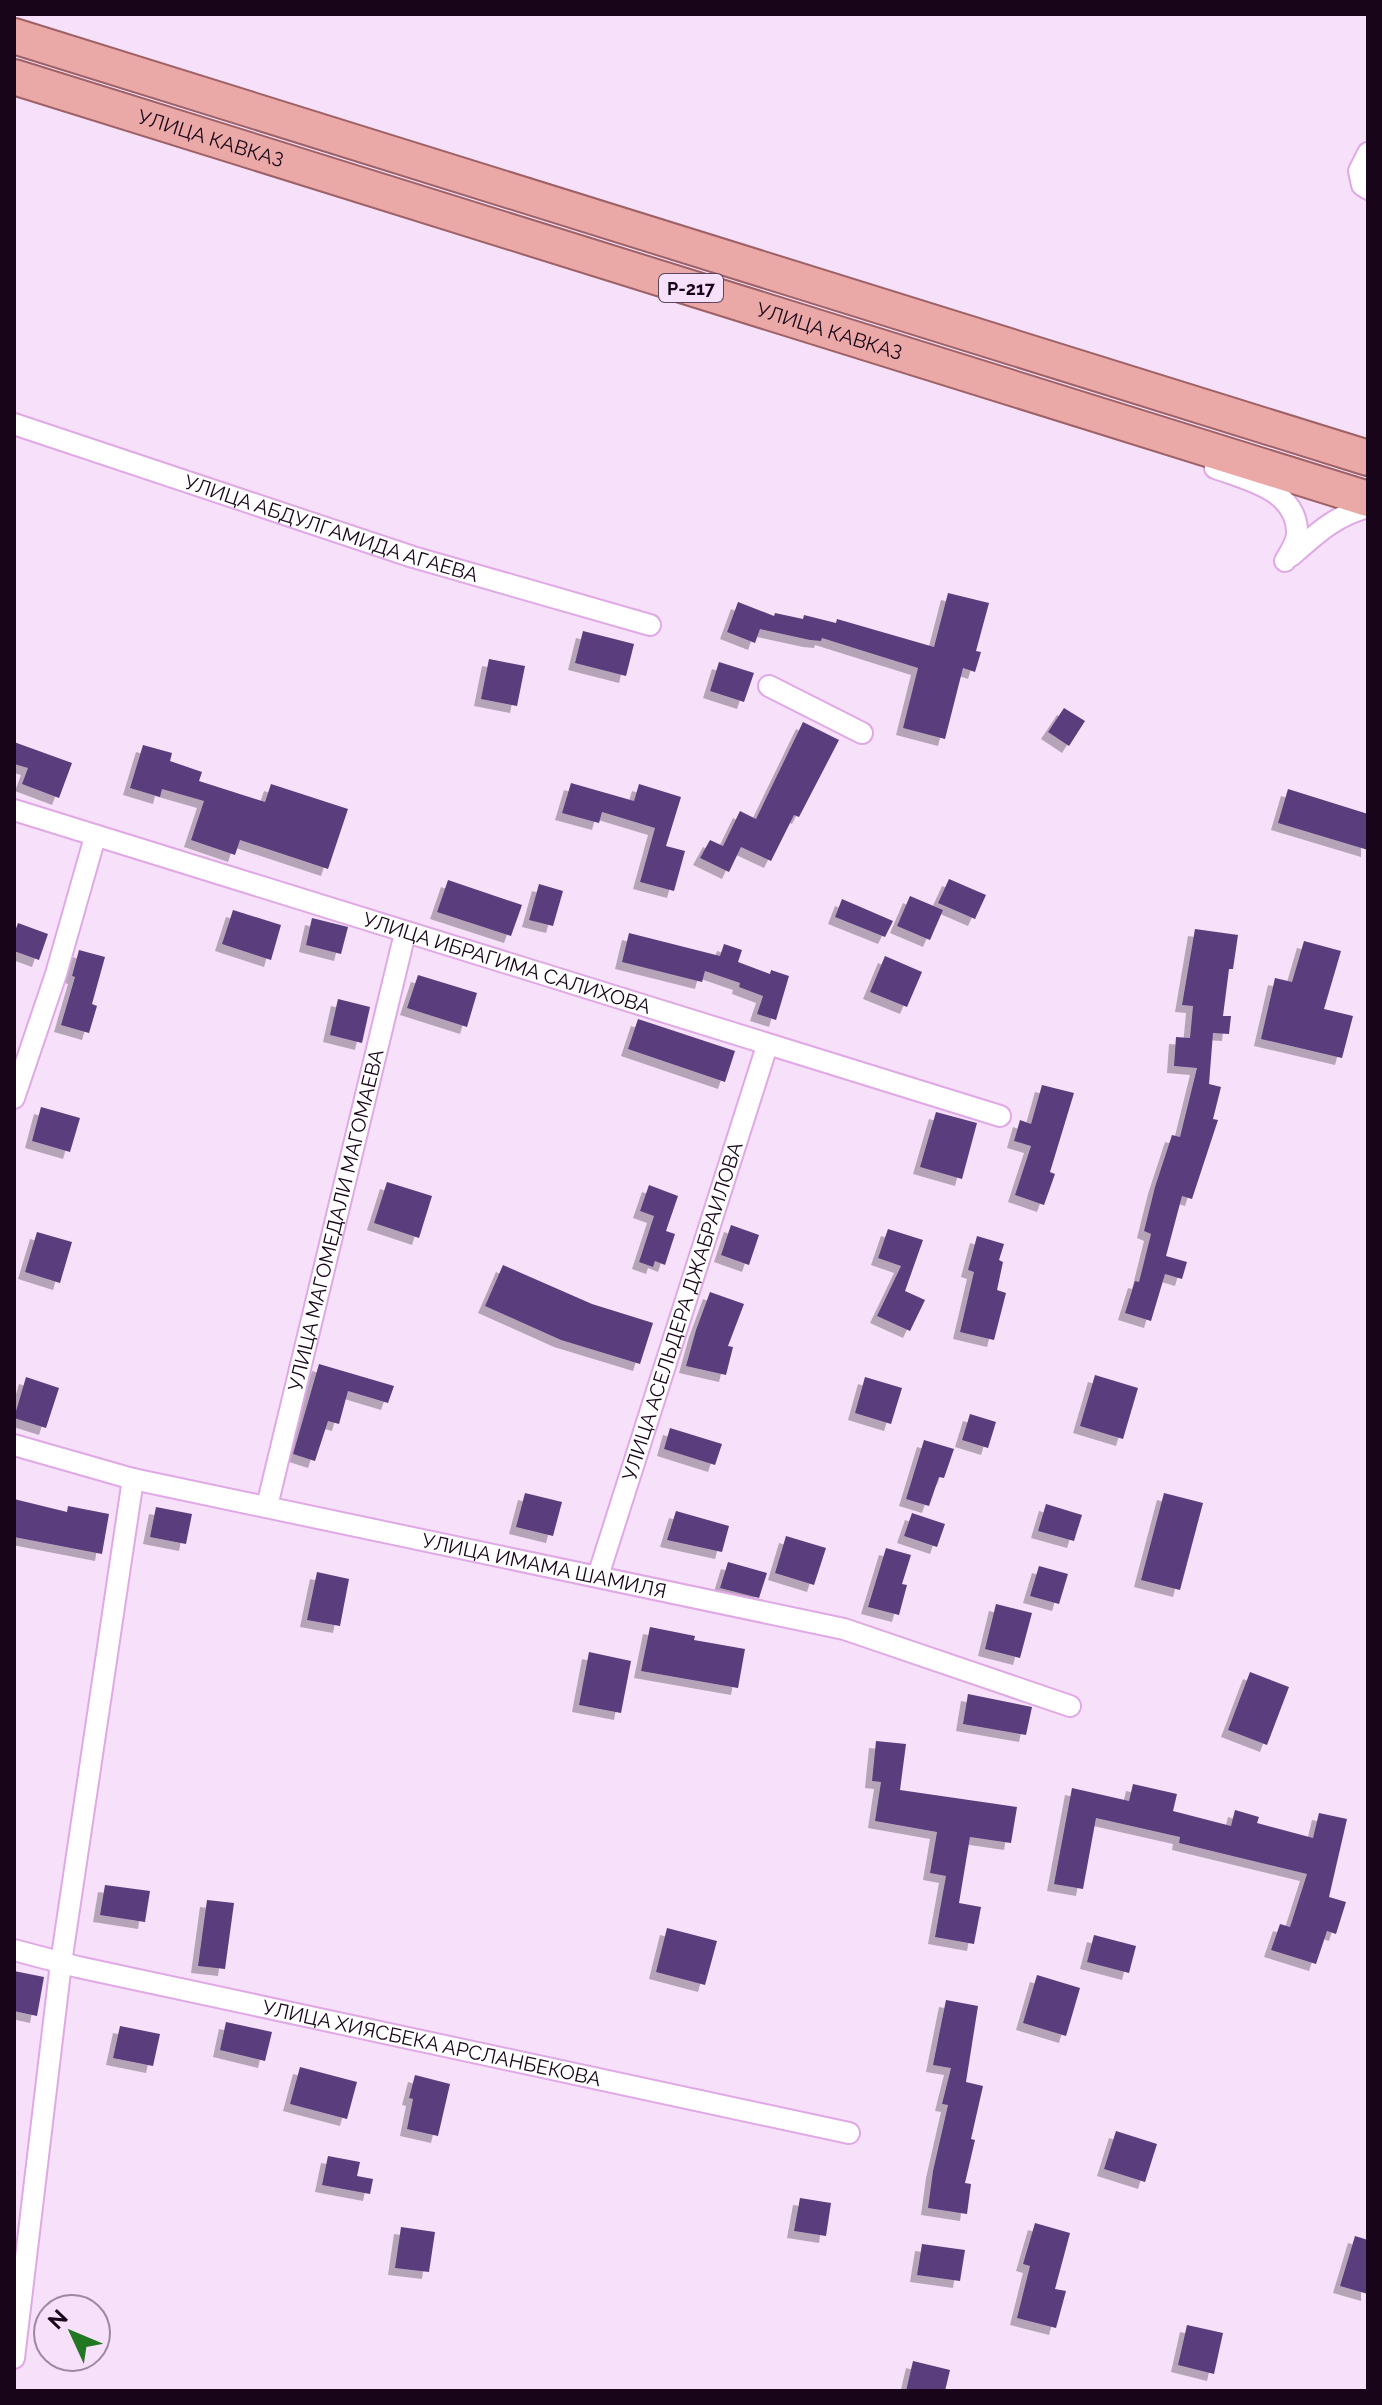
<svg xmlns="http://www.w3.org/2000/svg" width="1382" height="2405" font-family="Raleway,sans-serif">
<defs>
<filter id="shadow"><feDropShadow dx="-7" dy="7" stdDeviation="0" flood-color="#0004"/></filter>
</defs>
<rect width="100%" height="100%" fill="#f7e0f9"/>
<!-- building -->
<g fill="#5a3e7c" filter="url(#shadow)">
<polygon points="948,593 989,603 976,651 981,652 975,672 963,668 945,739 903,728 918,668 822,638 821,641 810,640 760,629 755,643 727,632 738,602 774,616 775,613 803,619 804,615 836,623 837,619 934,647"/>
<polygon points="583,631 634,644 626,676 575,663"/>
<polygon points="489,659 525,666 517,706 481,699"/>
<polygon points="719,662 754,673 744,702 710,691"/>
<polygon points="1064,708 1085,721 1069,746 1048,732"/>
<polygon points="803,722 839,740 799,817 794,815 771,861 741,847 729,872 700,858 710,840 723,846 740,811 756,819"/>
<polygon points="14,742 72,763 59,798 22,784 28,768 14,764"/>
<polygon points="143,745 172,753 170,761 202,772 199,781 265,802 271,784 348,809 328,869 240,840 235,855 191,840 204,801 162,789 160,797 130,788"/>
<polygon points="571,783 634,801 639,784 681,797 666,846 685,851 674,891 640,882 655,828 602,812 599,823 562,813"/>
<polygon points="1288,789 1368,814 1368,850 1278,823"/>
<polygon points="949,879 986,895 975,919 938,903"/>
<polygon points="448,880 522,905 511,936 437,912"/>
<polygon points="539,884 563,891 553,926 529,920"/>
<polygon points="910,896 943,910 930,940 897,926"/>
<polygon points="842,899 893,921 885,937 835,917"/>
<polygon points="233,910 281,925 271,960 222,944"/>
<polygon points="312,918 348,927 341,954 306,945"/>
<polygon points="18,923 48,934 39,960 14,951 14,934"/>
<polygon points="1195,929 1238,935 1233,969 1229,969 1223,1016 1231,1016 1229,1034 1213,1033 1209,1084 1221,1087 1213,1119 1218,1120 1192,1199 1182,1196 1166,1256 1187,1262 1182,1279 1165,1274 1151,1321 1125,1313 1135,1281 1139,1282 1151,1234 1144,1231 1155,1187 1172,1135 1180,1137 1197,1068 1174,1066 1176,1037 1190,1038 1193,1006 1182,1005"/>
<polygon points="629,933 720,956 724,944 742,950 738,962 770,974 771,970 789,976 776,1020 757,1014 763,996 739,987 740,983 705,971 702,982 622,962"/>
<polygon points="1304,941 1341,951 1324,1009 1353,1016 1342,1058 1261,1039 1275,978 1292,982"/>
<polygon points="79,950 105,957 92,1004 97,1006 89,1033 61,1025 75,977 72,976"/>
<polygon points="885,956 922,972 907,1007 870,992"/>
<polygon points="418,975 477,993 467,1027 407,1008"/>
<polygon points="338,999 370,1007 362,1043 330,1035"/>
<polygon points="638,1019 735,1051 725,1082 628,1049"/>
<polygon points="1042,1085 1074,1093 1050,1172 1055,1174 1044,1205 1015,1195 1031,1146 1014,1141 1020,1120 1031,1124"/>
<polygon points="41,1107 80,1118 70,1152 32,1141"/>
<polygon points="936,1112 977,1123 962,1179 920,1167"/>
<polygon points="387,1182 432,1196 419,1238 374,1223"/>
<polygon points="649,1185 678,1196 666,1231 675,1234 665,1265 655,1261 653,1267 639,1262 654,1216 640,1211"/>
<polygon points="731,1225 759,1235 749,1265 721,1255"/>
<polygon points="888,1229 923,1240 905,1291 925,1300 910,1331 877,1316 901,1266 878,1258"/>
<polygon points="37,1232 72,1242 60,1283 25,1272"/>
<polygon points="977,1236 1004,1244 999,1260 1003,1262 997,1290 1006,1293 994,1340 960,1332 974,1272 968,1270"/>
<polygon points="503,1265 592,1304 653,1323 640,1364 561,1340 485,1306"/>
<polygon points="710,1292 744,1304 728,1346 733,1347 726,1375 686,1366 696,1330"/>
<polygon points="319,1364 394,1386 388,1403 348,1391 339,1424 328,1421 315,1461 293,1454"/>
<polygon points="1095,1375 1138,1388 1123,1439 1080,1426"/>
<polygon points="26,1377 59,1388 46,1428 14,1418"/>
<polygon points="865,1377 902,1388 891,1424 855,1413"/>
<polygon points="970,1414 996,1422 988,1448 962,1440"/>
<polygon points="670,1428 722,1444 715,1465 664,1449"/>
<polygon points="924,1440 954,1449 944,1478 939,1477 929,1506 906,1499"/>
<polygon points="525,1493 562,1502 553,1536 516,1527"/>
<polygon points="1164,1493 1203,1503 1180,1590 1141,1580"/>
<polygon points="14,1499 67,1512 68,1506 109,1514 102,1554 14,1537"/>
<polygon points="1046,1504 1082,1515 1074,1541 1038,1531"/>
<polygon points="156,1507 192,1514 186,1544 150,1537"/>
<polygon points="676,1511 729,1526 722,1552 667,1540"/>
<polygon points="912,1513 945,1524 937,1547 904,1536"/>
<polygon points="786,1536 826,1548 814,1585 775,1573"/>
<polygon points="886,1548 911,1555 902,1584 907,1585 899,1615 868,1607"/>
<polygon points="728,1562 767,1573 759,1598 720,1588"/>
<polygon points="1039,1566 1068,1574 1059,1604 1030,1596"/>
<polygon points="317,1572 349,1579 340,1626 307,1620"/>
<polygon points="996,1604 1032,1613 1020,1658 985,1649"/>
<polygon points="650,1627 695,1636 694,1640 745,1649 738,1688 641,1671"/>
<polygon points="589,1652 631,1661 621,1713 579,1705"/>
<polygon points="1250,1672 1289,1687 1267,1745 1228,1730"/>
<polygon points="968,1694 1032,1707 1026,1735 963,1724"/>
<polygon points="876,1741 906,1744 900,1790 1017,1807 1011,1843 970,1837 959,1903 981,1907 974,1944 935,1937 946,1876 930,1873 937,1832 875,1821 881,1782 872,1781"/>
<polygon points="1133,1784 1177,1794 1173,1811 1231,1826 1235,1810 1259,1817 1257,1823 1313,1838 1319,1813 1347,1819 1329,1897 1346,1902 1336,1934 1327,1931 1316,1964 1271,1950 1280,1924 1290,1927 1307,1874 1179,1843 1180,1837 1096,1818 1083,1889 1054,1884 1072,1788 1129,1801"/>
<polygon points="105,1885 150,1891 145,1922 100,1915"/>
<polygon points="207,1900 234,1903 225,1969 198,1966"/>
<polygon points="667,1928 717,1941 705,1985 656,1972"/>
<polygon points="1094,1935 1136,1946 1129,1973 1087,1962"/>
<polygon points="14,1971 44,1977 37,2016 14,2011"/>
<polygon points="1037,1975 1080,1988 1066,2036 1023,2023"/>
<polygon points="946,2000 978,2006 966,2082 983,2086 971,2139 975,2140 965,2183 971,2184 967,2214 928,2208 933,2171 948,2105 942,2104 951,2068 933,2065"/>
<polygon points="226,2022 272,2032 265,2061 220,2050"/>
<polygon points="120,2026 160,2034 153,2066 113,2058"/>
<polygon points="300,2067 357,2082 347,2119 290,2104"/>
<polygon points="415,2075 450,2084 438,2136 407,2129 413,2099 409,2098"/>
<polygon points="1116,2131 1157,2144 1145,2182 1104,2169"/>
<polygon points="328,2156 360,2162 357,2176 373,2179 370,2194 322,2185"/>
<polygon points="800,2198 831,2203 826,2236 794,2231"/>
<polygon points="1035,2223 1070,2233 1055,2289 1066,2291 1056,2328 1017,2318 1030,2266 1023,2264"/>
<polygon points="401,2227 435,2232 429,2272 395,2268"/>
<polygon points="1355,2236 1368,2240 1368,2294 1340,2286"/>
<polygon points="922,2244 965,2250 960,2281 917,2275"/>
<polygon points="1187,2325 1223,2333 1214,2374 1178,2365"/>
<polygon points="913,2361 950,2370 945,2391 906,2391"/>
</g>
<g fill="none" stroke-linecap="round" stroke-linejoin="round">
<defs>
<g id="minor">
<polyline points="1368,153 1359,171 1362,185 1368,189"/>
<path id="s1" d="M14,424L413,557L650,625"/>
<path d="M1215,468C1246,479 1296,490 1297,531C1298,541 1290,552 1285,561"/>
<path d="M1291,556C1316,534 1336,515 1368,507"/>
<polyline points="769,686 862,733"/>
<path id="s2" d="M14,810L1000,1116"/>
<polyline points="14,1098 56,974 95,837"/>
<path id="s3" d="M14,1445L133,1479L844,1629L1070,1706"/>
<path id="s4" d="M267,1506L405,933"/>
<path id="s5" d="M598,1576L767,1046"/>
<path id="s6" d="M14,1950L78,1967L849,2133"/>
<polyline points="14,2358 61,1963 133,1479"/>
</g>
<g id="trunk">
<polyline points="14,36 1368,458"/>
<path id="s7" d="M14,77L1368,499"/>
</g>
</defs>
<!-- minor casing -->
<use href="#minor" stroke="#e0a9e6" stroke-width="24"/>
<!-- trunk casing -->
<use href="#trunk" stroke="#9d6166" stroke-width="38"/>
<!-- minor -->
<use href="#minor" stroke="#fff" stroke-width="20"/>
<!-- trunk -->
<use href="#trunk" stroke="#eaa8a6" stroke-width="34"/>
</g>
<g text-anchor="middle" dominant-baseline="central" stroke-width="8" stroke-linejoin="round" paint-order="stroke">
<!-- shield labels -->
<rect fill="#f7e0f9" stroke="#5b475d" stroke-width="2" x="659" y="274" width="64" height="28" rx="6"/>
<g font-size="18" font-weight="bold" fill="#18051a">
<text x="691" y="288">Р-217</text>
</g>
<!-- street labels -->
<g font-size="20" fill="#18051a" stroke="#f7e0f9">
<text stroke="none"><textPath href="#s7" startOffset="206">УЛИЦА КАВКАЗ</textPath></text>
<text stroke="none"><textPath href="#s7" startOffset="854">УЛИЦА КАВКАЗ</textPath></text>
<text stroke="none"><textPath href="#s1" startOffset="334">УЛИЦА АБДУЛГАМИДА АГАЕВА</textPath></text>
<text stroke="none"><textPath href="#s2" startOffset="516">УЛИЦА ИБРАГИМА САЛИХОВА</textPath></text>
<text stroke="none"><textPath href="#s4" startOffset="294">УЛИЦА МАГОМЕДАЛИ МАГОМАЕВА</textPath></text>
<text stroke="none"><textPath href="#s5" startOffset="278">УЛИЦА АСЕЛЬДЕРА ДЖАБРАИЛОВА</textPath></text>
<text stroke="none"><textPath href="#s3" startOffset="544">УЛИЦА ИМАМА ШАМИЛЯ</textPath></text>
<text stroke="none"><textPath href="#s6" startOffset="428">УЛИЦА ХИЯСБЕКА АРСЛАНБЕКОВА</textPath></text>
</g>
</g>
<!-- border -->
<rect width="1382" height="2405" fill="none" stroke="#18051a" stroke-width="32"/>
<!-- north arrow -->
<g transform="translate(72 2333) rotate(314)"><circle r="38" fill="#f7e0f9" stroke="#9e88a0" stroke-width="2"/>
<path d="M0-6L14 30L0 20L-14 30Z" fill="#227722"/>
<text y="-12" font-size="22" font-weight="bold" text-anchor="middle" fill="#18051a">N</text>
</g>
</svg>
